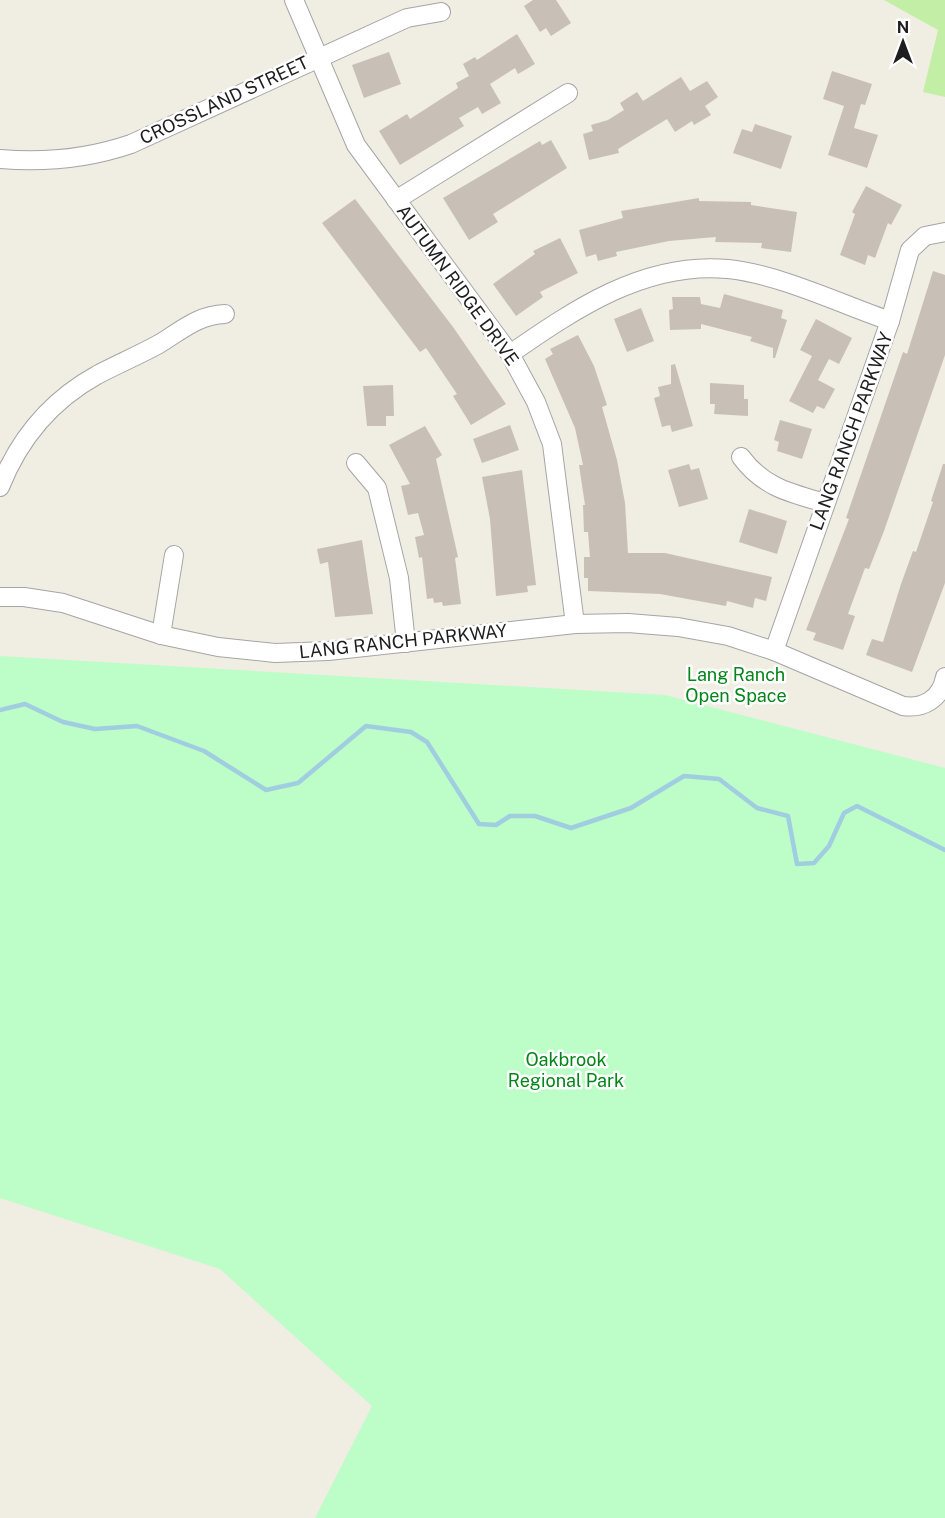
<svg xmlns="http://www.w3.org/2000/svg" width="945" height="1518" font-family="'Public Sans',sans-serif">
<rect width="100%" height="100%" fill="#f0ede3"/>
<!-- grass -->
<polygon fill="#c3eea6" points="884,0 945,0 945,97 923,92 938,30"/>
<!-- park -->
<polygon fill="#bdfdc7" points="0,656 665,695 945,768 945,1518 315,1518 372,1406 220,1269 0,1198"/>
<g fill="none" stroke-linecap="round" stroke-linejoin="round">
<!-- stream -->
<polyline stroke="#a1cde1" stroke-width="4.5" points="0,710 25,704 63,722 95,729 137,726 204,751 266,790 298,783 366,726 411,732 427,742 479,824 496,825 510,816 535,816 571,828 631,808 684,776 719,779 757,808 788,816 797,864 814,863 829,846 844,813 857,806 945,850"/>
</g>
<!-- building -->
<g fill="#c8c0b6">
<polygon points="533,0 556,0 571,23 551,36 546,28 540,32 524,6"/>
<polygon points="517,34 535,64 518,74 515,68 490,84 501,103 482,114 478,107 459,118 464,126 400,165 379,131 407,114 410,119 458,88 456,83 469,76 463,64 475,57 477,60"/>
<polygon points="389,52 401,84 364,98 352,65"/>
<polygon points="832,71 872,84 865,105 861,104 854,128 878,135 867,168 828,155 844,106 823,99"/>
<polygon points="681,77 690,91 707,81 718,97 705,106 711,115 694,125 692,121 675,132 667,119 618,149 619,153 589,160 583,134 593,131 591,125 608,120 624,110 620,103 637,92 643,101"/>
<polygon points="755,124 792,136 781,169 733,153 742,129 752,132"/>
<polygon points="551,140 567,168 493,214 498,222 469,240 443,198 540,141 542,145"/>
<polygon points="866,186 902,205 891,225 888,223 875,258 868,255 865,265 840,255 855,214 852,212"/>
<polygon points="699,198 699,201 751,202 751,205 797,212 791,252 761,248 762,243 715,242 716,237 669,241 616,252 617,256 598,261 596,254 586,257 579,230 623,218 621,211"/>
<polygon points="355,199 453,327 506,404 471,425 453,396 457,394 426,348 420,352 322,223"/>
<polygon points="560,238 578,273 540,292 543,297 516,316 493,284 535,254 533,251"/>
<polygon points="933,271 945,275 945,355 884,531 869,569 865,568 848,614 855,616 843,650 813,640 816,633 806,630 849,519 846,518 903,352 907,354"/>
<polygon points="724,294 783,310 781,318 787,320 775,358 773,358 773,348 750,341 752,337 701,324 701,329 670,330 669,310 673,309 672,297 700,297 701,304 720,308"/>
<polygon points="641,308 654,341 627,352 614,319"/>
<polygon points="816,319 852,338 839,364 829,359 818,380 835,389 824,409 817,406 813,413 789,401 812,356 800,350"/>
<polygon points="578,335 594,366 607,405 602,407 617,460 625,503 628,553 665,553 772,577 766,601 755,598 753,608 727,601 726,606 660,594 588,591 588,578 584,578 584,557 590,557 588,532 584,532 583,505 585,505 579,465 583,465 575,428 545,359 553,354 550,349"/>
<polygon points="675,364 693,426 672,432 670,425 662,427 654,398 660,396 658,387 671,384 671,365"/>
<polygon points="710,383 744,385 744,399 748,399 748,416 714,414 715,404 710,404"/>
<polygon points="393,385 394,416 386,416 386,426 367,426 363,386"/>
<polygon points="780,420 812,429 802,459 777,451 779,442 774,440"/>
<polygon points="510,425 519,450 482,463 473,439"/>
<polygon points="425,426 442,455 436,459 458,557 455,558 461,604 443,606 442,602 434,603 433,598 427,599 422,557 419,558 415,537 424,535 418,513 408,515 401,486 410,484 389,445"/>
<polygon points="689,464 691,470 699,468 708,499 679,507 668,470"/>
<polygon points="943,464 945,464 945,583 912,672 866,655 872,639 883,642 901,584 913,551 916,552 933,502 931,501"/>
<polygon points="522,470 536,585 527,586 528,592 496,596 490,519 482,477"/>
<polygon points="749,509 787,521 777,554 739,542"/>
<polygon points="362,540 373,614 335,617 328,562 320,564 317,549"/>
</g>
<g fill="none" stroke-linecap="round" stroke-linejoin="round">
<defs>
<g id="minor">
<polyline points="294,0 356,145 510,354 536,402 552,444 575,624"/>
<path d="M0,159C46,163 87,159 131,144L407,18L441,12"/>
<polyline points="396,200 568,93"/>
<path d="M510,354C575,309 645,261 728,269C778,274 841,304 890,321"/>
<path d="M741,457C763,487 790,493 825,503"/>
<polyline points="356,463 377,488 399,578 406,643"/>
<path d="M0,487C19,439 52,400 97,375C118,364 139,355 159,344C182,330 198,315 225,314"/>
<path d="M0,597H24L63,603L161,635L218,647L275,653L328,651L575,624L628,623L678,627L728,636L774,651L903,706C923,709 941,699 945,677"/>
<polyline points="161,635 174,555"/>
<polyline points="774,651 890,321 910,250 925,236 945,232"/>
</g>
</defs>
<!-- minor casing -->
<use href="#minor" stroke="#a5a5a5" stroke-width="20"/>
<!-- minor -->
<use href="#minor" stroke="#fff" stroke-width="18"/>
</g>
<g text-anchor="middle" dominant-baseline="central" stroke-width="5" stroke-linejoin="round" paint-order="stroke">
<!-- street labels -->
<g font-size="18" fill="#1e1e1e" stroke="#fff">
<text transform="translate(224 100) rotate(-25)">CROSSLAND STREET</text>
<text transform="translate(458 285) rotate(54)">AUTUMN RIDGE DRIVE</text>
<text transform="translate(851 431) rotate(-70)">LANG RANCH PARKWAY</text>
<text transform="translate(403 641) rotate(-6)">LANG RANCH PARKWAY</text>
</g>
<!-- park labels -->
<g font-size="18" fill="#048519" stroke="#fff">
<text x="736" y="674">Lang Ranch<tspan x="736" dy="21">Open Space</tspan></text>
<text x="566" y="1059">Oakbrook<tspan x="566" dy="21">Regional Park</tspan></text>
</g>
</g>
<!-- north arrow -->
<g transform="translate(903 42)" stroke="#ffffff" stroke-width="4.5" paint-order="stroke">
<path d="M0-4.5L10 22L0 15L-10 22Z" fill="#1e1e1e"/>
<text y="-9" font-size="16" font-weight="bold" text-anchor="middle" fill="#1e1e1e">N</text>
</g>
</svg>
